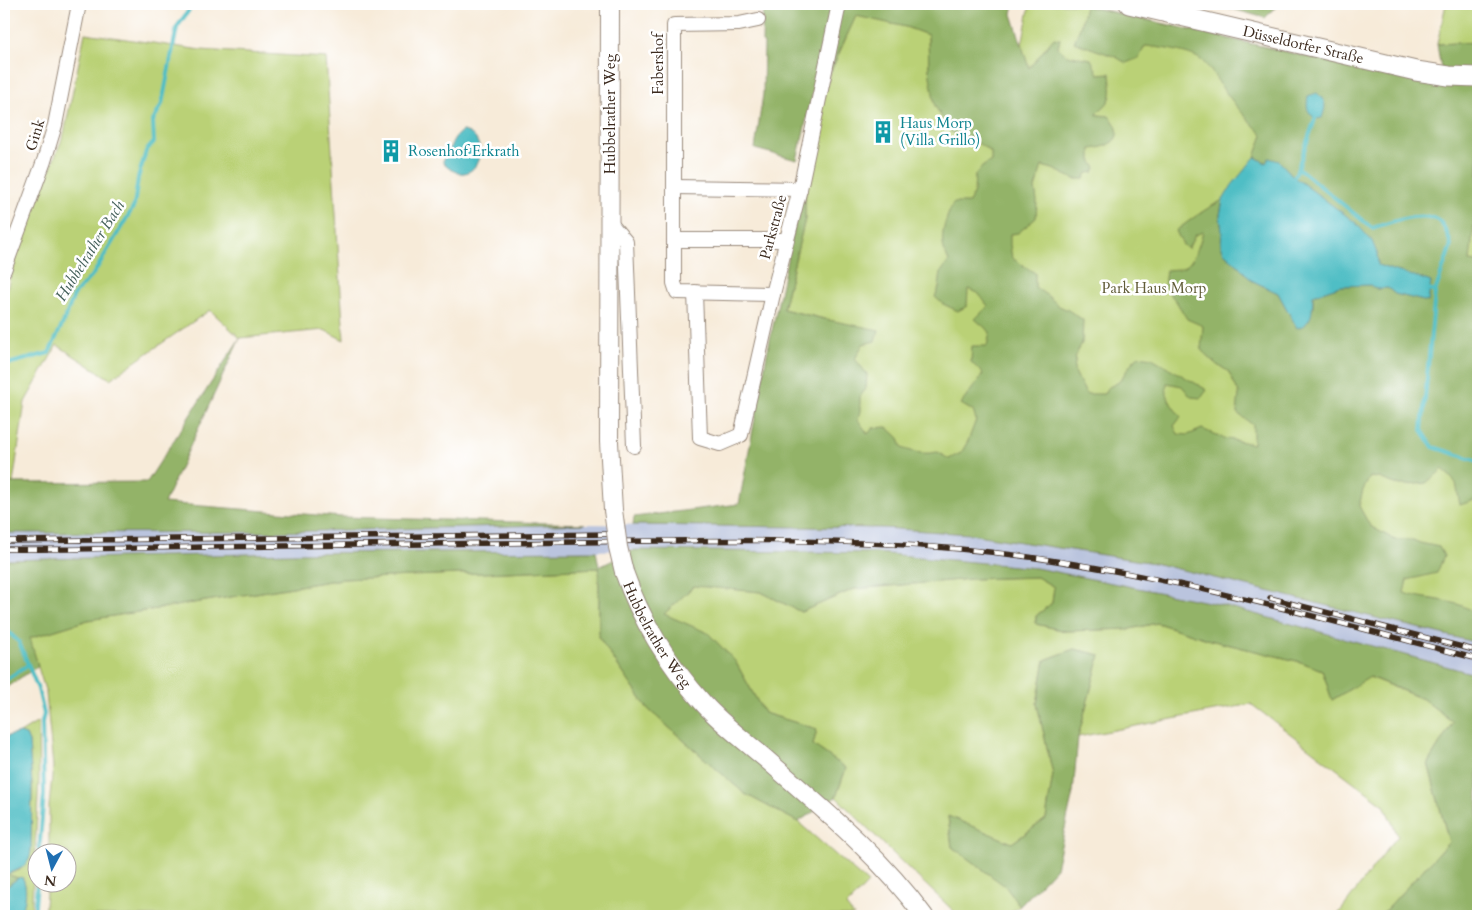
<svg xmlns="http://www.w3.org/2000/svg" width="1482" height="920" font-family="Cardo,serif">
<rect width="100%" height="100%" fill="#fff"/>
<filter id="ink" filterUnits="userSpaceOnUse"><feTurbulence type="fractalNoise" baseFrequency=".02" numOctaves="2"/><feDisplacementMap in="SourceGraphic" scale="10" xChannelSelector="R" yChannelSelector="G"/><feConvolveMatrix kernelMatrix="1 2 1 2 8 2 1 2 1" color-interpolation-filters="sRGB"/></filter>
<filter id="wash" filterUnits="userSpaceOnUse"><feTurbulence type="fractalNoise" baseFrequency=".0096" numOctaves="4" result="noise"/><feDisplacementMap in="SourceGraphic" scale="20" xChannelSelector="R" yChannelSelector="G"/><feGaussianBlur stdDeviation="1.12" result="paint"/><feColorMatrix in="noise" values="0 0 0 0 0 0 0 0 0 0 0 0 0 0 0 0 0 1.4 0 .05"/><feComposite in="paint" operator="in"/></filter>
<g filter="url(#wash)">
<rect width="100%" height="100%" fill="#f7ebd9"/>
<!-- industrial -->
<polygon fill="#bac4de" points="585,524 884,528 970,534 1154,563 1478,643 1478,675 1218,604 1036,568 877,553 634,550 596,551 291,553 4,560 4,533 274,532"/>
<!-- green -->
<g fill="#bad176" stroke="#7a7e4a">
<polygon points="1030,4 1079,4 1445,88 1478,92 1478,615 890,508 767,354 829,320 783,309 805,219 805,176 829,76 856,15 906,27 928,35 929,70 1019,60"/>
<polygon points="1446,4 1478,4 1478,42 1437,44"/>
<polygon points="85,33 201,50 326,58 344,340 324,330 240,338 210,310 110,379 57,345 25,402 13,483 4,483 4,301 16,254 64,134"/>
<polygon points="599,568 599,638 648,709 745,794 798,822 868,883 846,906 854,916 44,916 47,883 68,882 68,852 49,852 49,806 53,767 46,693 29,638 88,620 342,579"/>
<polygon points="1037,577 1054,587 1052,603 1036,616 1036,624 1066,631 1130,629 1157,623 1214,641 1301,662 1322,670 1332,700 1369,677 1423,699 1453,722 1428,763 1449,842 1380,916 1337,916 1387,849 1398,836 1384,805 1251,704 1078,737 1100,655 1074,649 1045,660 1037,703 1053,774 1046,819 1012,843 948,817 952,847 1006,886 1020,906 1005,916 959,916 909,869 836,797 846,768 813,745 817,729 764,713 735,661 664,614 694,585 761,592 801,612 854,589 971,579"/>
<path d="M38,722L39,780L31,916H10L7,913L20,912C26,904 28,886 22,877L18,878L6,874L20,870L31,851L32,786L29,742L26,735L20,733Z"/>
</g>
<!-- forest -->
<g fill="#93b367" stroke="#676e42">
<path d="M763,4H1014L1012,14L1029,68L1054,38L1060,39L1058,47L1066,55L1091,59L1098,74L1110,73C1110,81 1114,95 1108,102C1105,107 1100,109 1096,114L1099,115L1109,116C1128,136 1112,147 1091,149V160L1096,168L1094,172L1087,173L1084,179H1074L1053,169L1042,166L1035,188L1037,201L1036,218L1018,233L1010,234V245L1012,258L1035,273V287L1049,297L1059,306L1068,310L1083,320L1082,343L1076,354L1074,370L1086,394H1104L1107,388L1119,382L1133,361L1139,356L1152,358L1207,390L1201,398L1191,397L1182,386L1167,383C1164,397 1173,407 1181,417L1174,426L1178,434L1188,435L1202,429L1223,438L1253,444V425L1237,413L1239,393L1228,371L1217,365L1201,350L1203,326L1187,319L1176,301L1164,287L1166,270C1171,269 1178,270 1183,268C1194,263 1200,243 1203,232L1195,235L1188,249L1183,245L1176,231C1191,219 1205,209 1223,200L1220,215L1222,232L1221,244L1224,253L1238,265L1251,280L1278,293L1297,328L1313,308V295L1340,286L1370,285L1376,289L1388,288L1395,294L1428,302L1431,282C1413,275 1395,272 1378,265L1377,253L1355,222L1294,177L1279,161L1267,163L1255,157L1263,135C1250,122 1238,109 1227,94C1218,83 1212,69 1201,60C1192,52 1158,47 1145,46L1139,58L1126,63L1116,57L1074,42L1080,28L1085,6L1444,88L1437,44L1478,42V201L1475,213L1470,261L1478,262V499L1460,505L1456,483L1443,469L1426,483L1408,485H1398L1379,478L1370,477L1363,490L1359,506L1370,526L1395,540H1413L1420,543L1439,547L1444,556L1437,573L1407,580L1404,593C1422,599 1442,599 1460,605C1466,607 1472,611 1478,614V643L1154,563L970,534L884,528L633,525L634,517L739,504L767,354L805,176V219L783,309L824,319L879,330L875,341L863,344L855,359L867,374L866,388L860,397V412L858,420L868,434L873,428L887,427L899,438L902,448C913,452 925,455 937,452L949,459L961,453L968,441L976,420L973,411L961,404L983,374L971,362L972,346H987L990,332L975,319L988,306L978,293L968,289L967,306L958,311L943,304L935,297L939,287L941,272L949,261C937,240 944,224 953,203H969L974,192L975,175L982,167L991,161V152L969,137L956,135L950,131L935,106L929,70L928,35L906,27L856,16L831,70L819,67L797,160L755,149L763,94L764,43L762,42Z"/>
<polygon points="1223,4 1279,4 1265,18 1222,6"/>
<polygon points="240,338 164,503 342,517 585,524 274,532 4,533 4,483 147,482"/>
<polygon points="634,550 877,553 1036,568 1218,604 1478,675 1478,916 1380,916 1449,842 1428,763 1453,722 1423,699 1370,677 1332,700 1322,670 1301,662 1214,641 1157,623 1130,629 1066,631 1036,624 1036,616 1052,603 1054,587 1037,577 971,579 854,589 801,612 761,592 694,586 664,614 708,633 735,661 764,713 817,729 813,745 846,768 836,797 798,822 745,794 648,709 599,638 599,568 342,579 88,620 30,638 38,666 4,689 4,560 291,553 596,551 599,567"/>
<polygon points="1074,649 1100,655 1078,737 1073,793 1056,868 1020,906 1005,886 952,847 948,816 1012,843 1046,819 1053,774 1037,704 1045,660"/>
<polygon points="4,873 18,878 4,889"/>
</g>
<!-- water -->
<g fill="#50bec5" stroke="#467472">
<path d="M1317,93C1327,102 1326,106 1322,118L1315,119C1307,110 1306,109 1308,96Z"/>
<path d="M462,131C495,135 477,197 443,163C443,156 447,154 450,148C453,140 455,136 462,131Z"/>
<path d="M1255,157L1266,163L1269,158L1279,161L1294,177L1355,222L1372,241L1377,253L1378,265C1395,272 1414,275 1431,282L1428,302L1395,294L1388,288L1376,289L1370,285L1340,286L1313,295C1312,311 1314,323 1297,328L1278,293L1251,280L1238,265L1224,253L1221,244L1222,232L1220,215L1223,200L1232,185Z"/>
<path d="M20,733L26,735L29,742L32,786L31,851C29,868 20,869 6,874L4,873V737Z"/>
<path d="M22,877C28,886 26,904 20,912L7,913L4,912V889L18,878Z"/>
</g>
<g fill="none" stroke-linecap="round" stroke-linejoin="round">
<!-- stream -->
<g stroke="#50bec5" stroke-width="4">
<path d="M1315,119L1298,168L1372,228C1389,223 1426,208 1441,223C1446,229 1449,238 1451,245L1435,292"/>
<polyline points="1294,177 1298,168"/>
<polyline points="1429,290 1435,292 1422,430 1433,447 1478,461"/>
<polyline points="4,365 49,353 63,323 74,295 94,273 134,206 138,178 146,151 154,142 153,121 162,104 177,27 189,10 191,4"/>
<polyline points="4,628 19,642 38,689 44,714 42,722 44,794 39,852"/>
<polyline points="4,681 28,665"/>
<polyline points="34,916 38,872"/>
</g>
</g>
</g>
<g filter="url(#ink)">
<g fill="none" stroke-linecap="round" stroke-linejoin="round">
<defs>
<g id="minor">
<polyline points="758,20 739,24 674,25 674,283 677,292 773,294"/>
<polyline points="675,187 800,189"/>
<polyline points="610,223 626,242 634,446"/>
<polyline points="674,240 786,240"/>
<polyline points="4,270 44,161 55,125 79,4"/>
<polyline points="695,292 700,438 720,444 741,435 773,294 800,189 839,4"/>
</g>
<g id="tertiary">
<polyline points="610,4 609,442 613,510"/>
<path id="s1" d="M624,572C641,621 669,665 704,704C722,724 745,741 766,759C822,808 880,856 924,916"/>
</g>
<g id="secondary">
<path id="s2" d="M1129,4L1416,71L1449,76L1478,77"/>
</g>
</defs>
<!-- minor casing -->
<use href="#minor" stroke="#998a7c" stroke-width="16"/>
<!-- tertiary casing -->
<use href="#tertiary" stroke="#998a7c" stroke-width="20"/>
<!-- secondary casing -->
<use href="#secondary" stroke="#998a7c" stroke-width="21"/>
<!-- minor -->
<use href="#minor" stroke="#fff" stroke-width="14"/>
<!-- tertiary -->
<use href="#tertiary" stroke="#fff" stroke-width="18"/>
<!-- secondary -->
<use href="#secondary" stroke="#fff" stroke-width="19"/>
<defs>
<g id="rail">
<polyline points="4,541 613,534"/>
<path d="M4,549C71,550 138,548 205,547C330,545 455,544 579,542C706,540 833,538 960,549C1137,565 1307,615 1478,659"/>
<polyline points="1270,598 1478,651"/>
</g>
</defs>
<!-- rail casing -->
<use href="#rail" stroke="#3b2a1e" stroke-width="5.5"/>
<!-- rail -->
<use href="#rail" stroke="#fff" stroke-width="4" stroke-dasharray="11" stroke-linecap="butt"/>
<defs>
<polyline id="tertiary-bridge" points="613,510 618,547 624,572"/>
</defs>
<!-- tertiary-bridge casing -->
<use href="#tertiary-bridge" stroke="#998a7c" stroke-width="20" stroke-linecap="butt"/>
<!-- tertiary-bridge -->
<use href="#tertiary-bridge" stroke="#fff" stroke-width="18"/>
</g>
</g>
<!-- icons -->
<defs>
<symbol id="building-bare" viewBox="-9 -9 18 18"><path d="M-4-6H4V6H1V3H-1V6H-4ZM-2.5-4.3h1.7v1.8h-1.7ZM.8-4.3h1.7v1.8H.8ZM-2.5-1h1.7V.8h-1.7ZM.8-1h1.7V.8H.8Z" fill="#0f9aa8" stroke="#fff" stroke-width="2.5" paint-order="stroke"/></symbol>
</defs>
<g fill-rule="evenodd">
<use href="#building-bare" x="867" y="116" width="32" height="32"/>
<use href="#building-bare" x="375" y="135" width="32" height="32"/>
</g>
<g text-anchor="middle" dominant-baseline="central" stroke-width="5" stroke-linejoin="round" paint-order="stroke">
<!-- street labels -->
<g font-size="15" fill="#3b2a1e" stroke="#fff">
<text stroke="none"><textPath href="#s2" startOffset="179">Düsseldorfer Straße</textPath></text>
<text transform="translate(658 64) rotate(-90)">Fabershof</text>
<text transform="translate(610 114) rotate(-90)">Hubbelrather Weg</text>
<text transform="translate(35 135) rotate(-73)">Gink</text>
<text transform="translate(773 227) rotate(-75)">Parkstraße</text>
<text stroke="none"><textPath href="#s1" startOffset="71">Hubbelrather Weg</textPath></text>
</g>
<!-- culture labels -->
<g font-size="15" fill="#0d838f" stroke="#fff" text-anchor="start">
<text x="900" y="123">Haus Morp<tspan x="900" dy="17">(Villa Grillo)</tspan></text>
<text x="408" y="151">Rosenhof Erkrath</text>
</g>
<!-- park labels -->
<g font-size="15" fill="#615c38" stroke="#fff">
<text x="1154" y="288">Park Haus Morp</text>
</g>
<!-- water labels -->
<g font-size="16" font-style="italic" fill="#425e58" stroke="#fff">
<text transform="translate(90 251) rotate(-58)">Hubbelrather Bach</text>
</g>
</g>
<!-- margin -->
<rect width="1482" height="920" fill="none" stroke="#fff" stroke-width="20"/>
<!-- north arrow -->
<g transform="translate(52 868) rotate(187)"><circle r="24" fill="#ffffff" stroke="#b1aaa5"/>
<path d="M0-4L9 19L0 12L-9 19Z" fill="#1f6fb2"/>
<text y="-8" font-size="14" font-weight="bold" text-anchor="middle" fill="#3b2a1e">N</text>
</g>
</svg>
